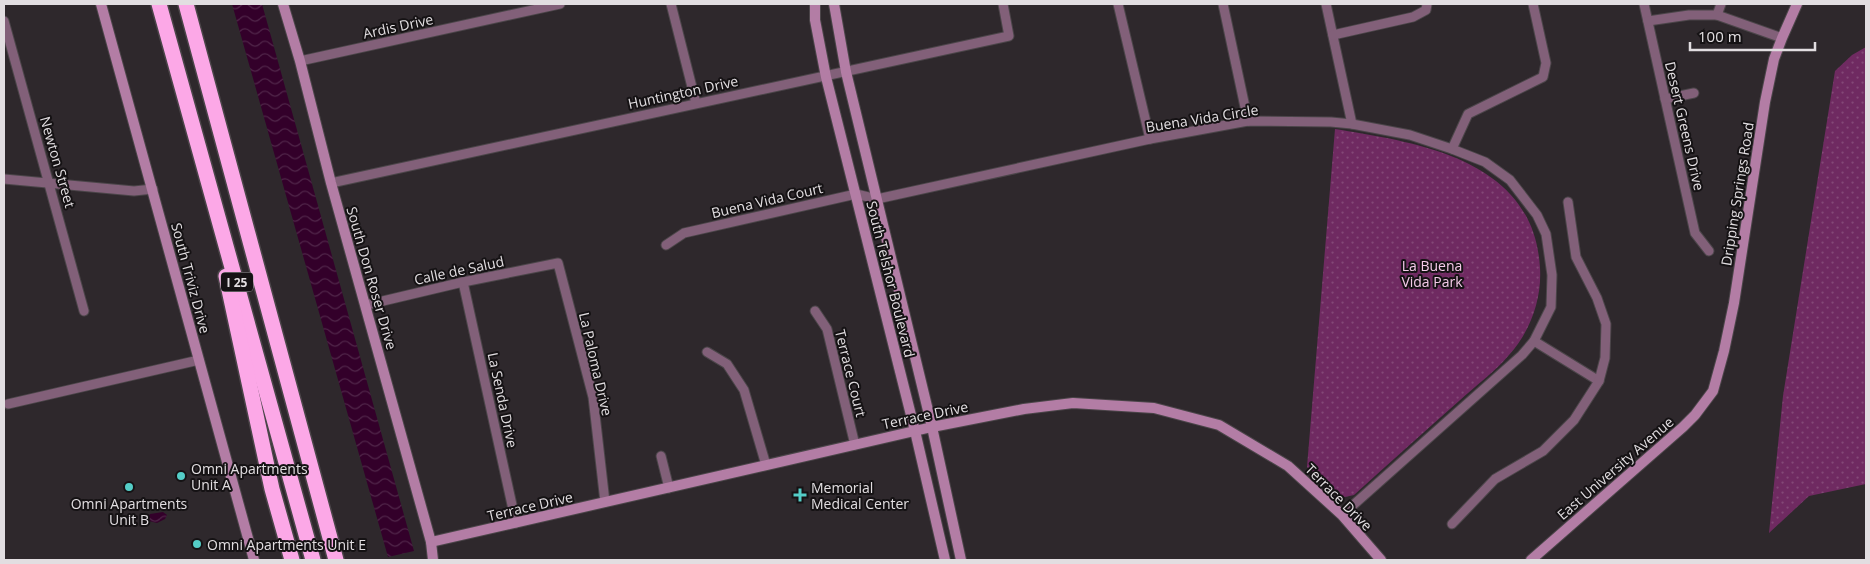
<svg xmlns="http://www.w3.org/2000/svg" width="1870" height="564" font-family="'Open Sans',sans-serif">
<defs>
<pattern id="grass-dots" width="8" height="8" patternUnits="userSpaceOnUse" patternTransform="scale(1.25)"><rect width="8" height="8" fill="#6f2a61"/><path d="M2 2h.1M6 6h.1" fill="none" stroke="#834877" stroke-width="1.8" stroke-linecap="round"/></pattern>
<pattern id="water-waves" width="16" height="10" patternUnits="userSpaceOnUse" patternTransform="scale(1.25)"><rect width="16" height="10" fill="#33002a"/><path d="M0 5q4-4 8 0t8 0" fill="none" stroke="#502549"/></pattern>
</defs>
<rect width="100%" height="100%" fill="#2e282c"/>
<!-- grass -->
<g fill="url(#grass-dots)">
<polygon points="1866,47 1866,484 1809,496 1769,533 1783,396 1835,71 1852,55"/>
<path d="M1335,129C1421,143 1534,160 1540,268C1542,299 1530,332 1509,355C1495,372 1475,386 1459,401C1424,432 1389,463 1354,495L1345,497L1338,495L1307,467Z"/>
</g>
<!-- water -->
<g fill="url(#water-waves)">
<polygon points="232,4 262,4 414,551 388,557"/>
<polygon points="163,512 167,515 165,519 157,523 149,521 148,517 150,514"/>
</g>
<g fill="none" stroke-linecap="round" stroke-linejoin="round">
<defs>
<g id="street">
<polyline points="671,4 696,103"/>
<polyline points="1118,4 1150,139"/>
<polyline points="1223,4 1248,121"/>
<polyline points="1326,4 1352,124"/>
<polyline points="1644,4 1695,233 1709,251"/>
<polyline points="1717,15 1721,4"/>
<polyline points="4,21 84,311"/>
<polyline points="1648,21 1689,15 1717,15 1782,38"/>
<polyline points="1333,35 1413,17 1426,10 1427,4"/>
<polyline points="300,61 560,4"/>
<polyline points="1665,99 1694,93"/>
<polyline points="1452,149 1468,114 1543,77 1546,63 1533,4"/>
<polyline points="4,179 134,191 153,189"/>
<polyline points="331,183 1009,36 1003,4"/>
<polyline points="666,245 684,233 856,194 877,199 1150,139 1248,121 1331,122 1352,124 1410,135 1452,149 1485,162 1510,180 1537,215 1546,234 1552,275 1551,307 1534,341 1522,355 1342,515"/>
<polyline points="463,282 516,523"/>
<polyline points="366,305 463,282 558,263 593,397 605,502"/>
<polyline points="815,311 827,329 855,445"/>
<polyline points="1534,341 1599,381"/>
<polyline points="707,352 727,364 744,390 766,465"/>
<polyline points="8,404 199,360"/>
<polyline points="661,456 669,488"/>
<polyline points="1452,524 1495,479 1543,451 1574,420 1599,381 1605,358 1606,324 1597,298 1576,257 1568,202"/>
</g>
<g id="secondary">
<polyline points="101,4 254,560"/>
<polyline points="283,4 300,61 331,183 431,542 433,560"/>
<polyline points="815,4 815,20 826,77 915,431 945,560"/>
<polyline points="834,4 846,72 932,427 961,560"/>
<polyline points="431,542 932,427 1024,409 1073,403 1154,408 1219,425 1288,466 1342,515 1381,560"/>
<polyline points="1531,560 1683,427 1695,415 1713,391 1724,351 1734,303 1765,102 1774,59 1782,38 1797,4"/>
</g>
<g id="highway">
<polyline points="159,4 313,560"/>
<polyline points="186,4 336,560"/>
<polyline points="226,276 272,489 292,560"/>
</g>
</defs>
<!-- street casing -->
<use href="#street" stroke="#4b4549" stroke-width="11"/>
<!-- secondary casing -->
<use href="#secondary" stroke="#4b4549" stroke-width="12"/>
<!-- highway casing -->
<use href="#highway" stroke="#4b4549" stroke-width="18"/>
<!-- street -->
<use href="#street" stroke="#826079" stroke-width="9"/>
<!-- secondary -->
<use href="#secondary" stroke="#b37da5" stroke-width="10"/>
<!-- highway -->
<use href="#highway" stroke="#fca8e7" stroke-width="15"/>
</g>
<!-- markers -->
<g fill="#54cdc7" stroke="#151214" stroke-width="2">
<circle cx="181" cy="476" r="5"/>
<circle cx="129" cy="487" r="5"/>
<path d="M797.5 487.5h5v5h5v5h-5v5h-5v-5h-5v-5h5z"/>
<circle cx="197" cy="544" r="5"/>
</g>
<g text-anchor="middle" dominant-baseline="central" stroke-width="4" stroke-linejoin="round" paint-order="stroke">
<!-- shield labels -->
<rect fill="#151214" stroke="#a4a1a4" stroke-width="1" x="221" y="272.5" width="32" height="19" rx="4"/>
<g font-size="12" font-weight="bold" fill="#e2dee1">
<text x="237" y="282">I 25</text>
</g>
<!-- street labels -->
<g font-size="14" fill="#e2dee1" stroke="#151214">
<text transform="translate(398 26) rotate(-12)">Ardis Drive</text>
<text transform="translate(683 92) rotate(-12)">Huntington Drive</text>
<text transform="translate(1202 118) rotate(-9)">Buena Vida Circle</text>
<text transform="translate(1685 126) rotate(77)">Desert Greens Drive</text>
<text transform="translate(58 162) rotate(74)">Newton Street</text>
<text transform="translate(1737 194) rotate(-81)">Dripping Springs Road</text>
<text transform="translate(767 200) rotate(-13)">Buena Vida Court</text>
<text transform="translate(459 270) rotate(-12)">Calle de Salud</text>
<text transform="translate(191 278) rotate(75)">South Triviz Drive</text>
<text transform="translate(372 278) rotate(74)">South Don Roser Drive</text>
<text transform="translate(891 279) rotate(76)">South Telshor Boulevard</text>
<text transform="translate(596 364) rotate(77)">La Paloma Drive</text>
<text transform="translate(851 373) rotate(76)">Terrace Court</text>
<text transform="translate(503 400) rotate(78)">La Senda Drive</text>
<text transform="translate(925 415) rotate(-12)">Terrace Drive</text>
<text transform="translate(1615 468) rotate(-41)">East University Avenue</text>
<text transform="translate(1339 497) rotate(45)">Terrace Drive</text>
<text transform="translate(530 506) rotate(-13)">Terrace Drive</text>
</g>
<!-- park labels -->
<g font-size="14" fill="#f5cae9" stroke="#151214">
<text x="1432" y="265">La Buena<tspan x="1432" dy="16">Vida Park</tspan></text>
</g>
<!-- poi labels -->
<g font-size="14" fill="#e2dee1" stroke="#151214" text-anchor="start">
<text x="191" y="468">Omni Apartments<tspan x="191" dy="16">Unit A</tspan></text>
<text x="811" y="487">Memorial<tspan x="811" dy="16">Medical Center</tspan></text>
<text x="129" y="503" text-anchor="middle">Omni Apartments<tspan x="129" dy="16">Unit B</tspan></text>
<text x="207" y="544">Omni Apartments Unit E</text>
</g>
</g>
<!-- border -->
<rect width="1870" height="564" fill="none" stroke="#e2dee1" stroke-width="10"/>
<!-- scale -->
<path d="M1690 42v8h125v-8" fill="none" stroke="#e2dee1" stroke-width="2.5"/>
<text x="1698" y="42" font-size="15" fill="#e2dee1" stroke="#151214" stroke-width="4" paint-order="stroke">100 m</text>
</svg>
